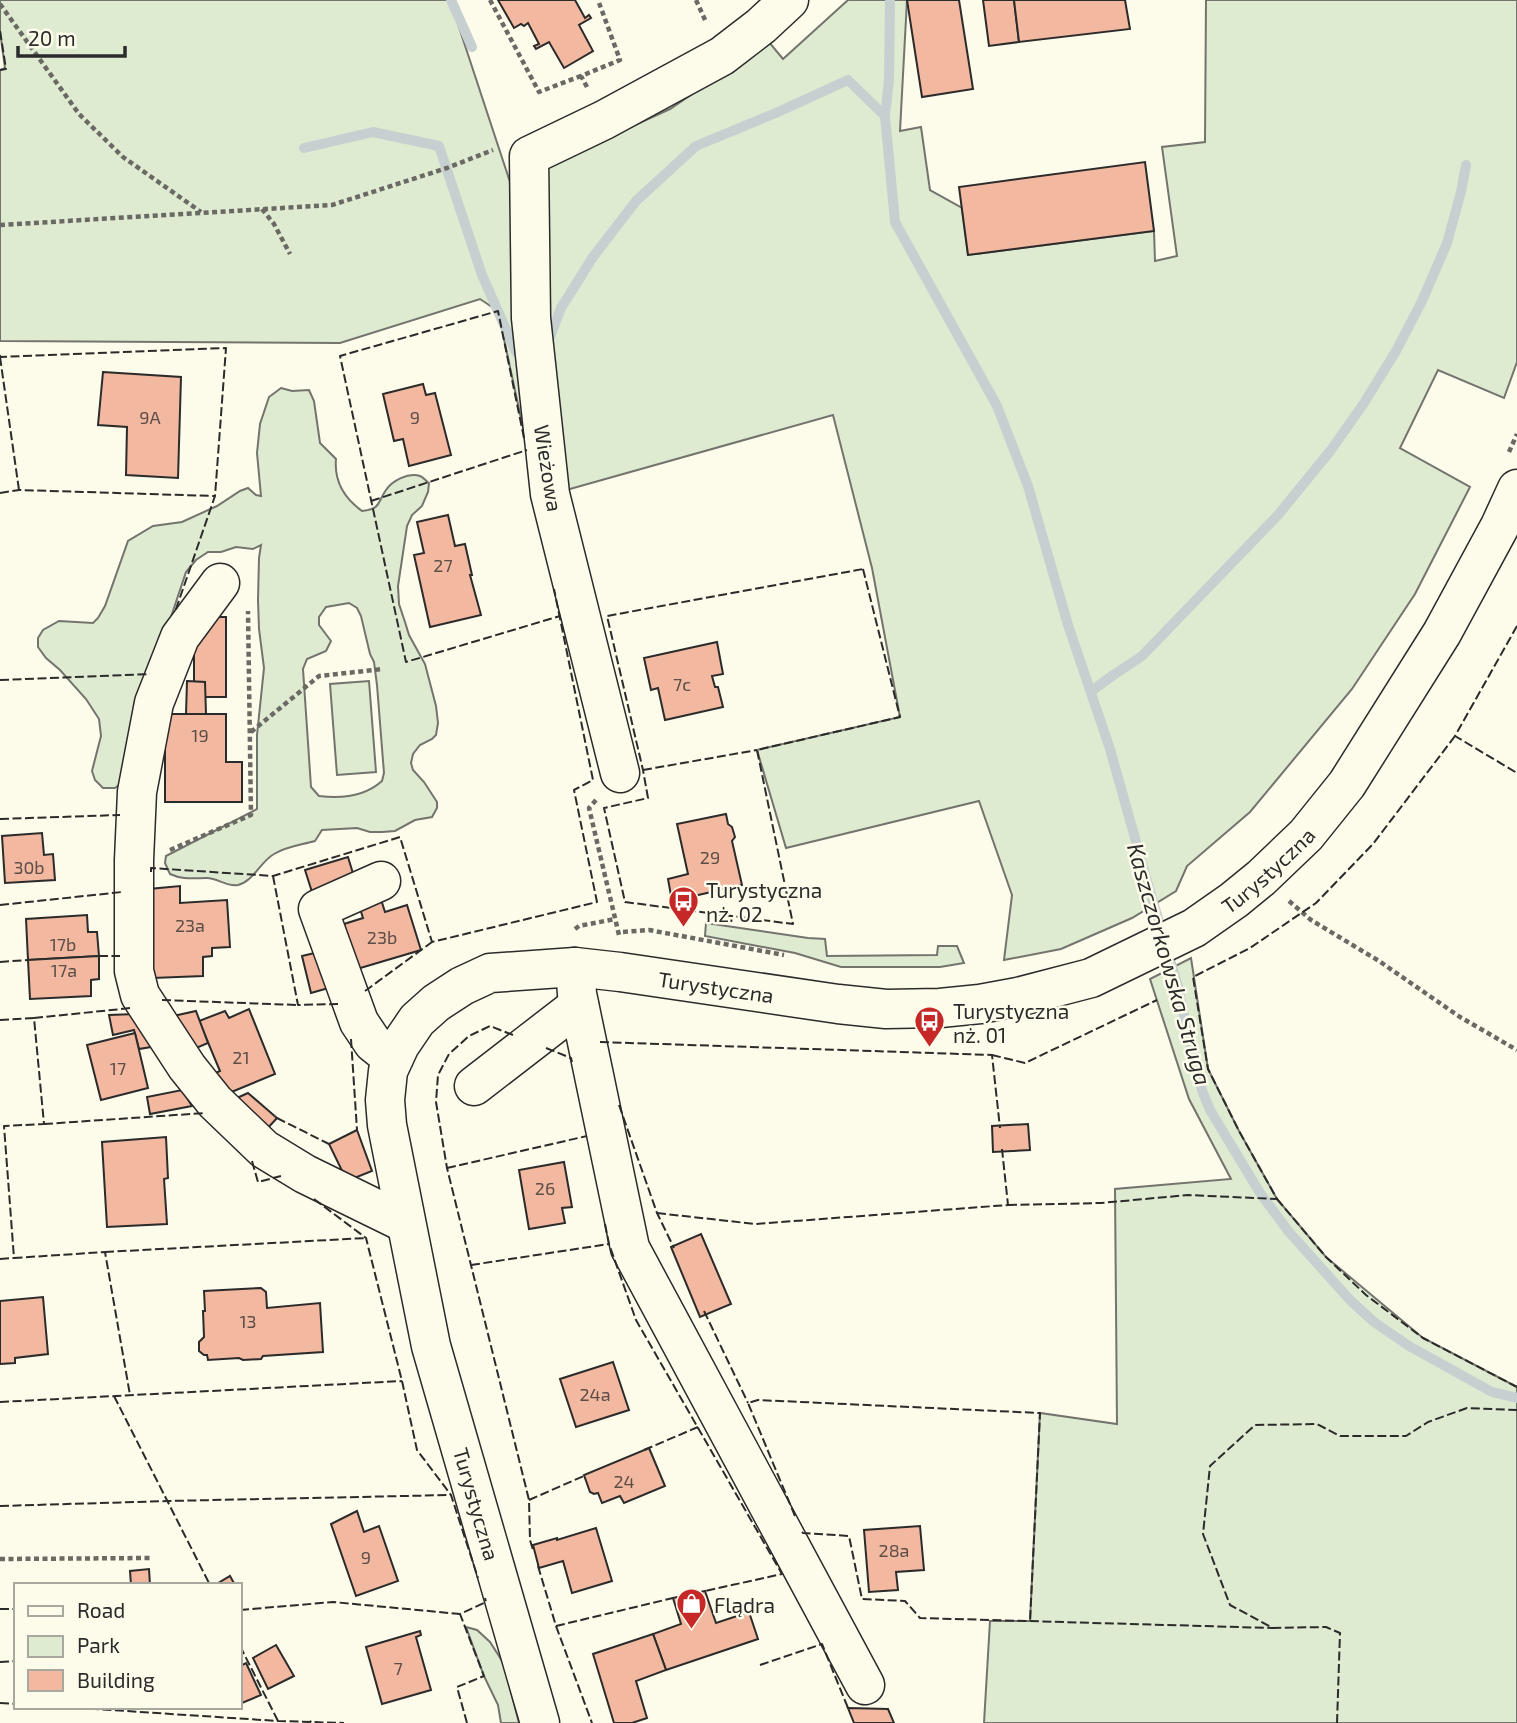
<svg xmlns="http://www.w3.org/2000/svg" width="1517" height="1723" font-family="'Exo 2',sans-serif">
<rect width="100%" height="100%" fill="#fdfbea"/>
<!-- green -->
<g fill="#deebd1" stroke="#74746e" stroke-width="2" fill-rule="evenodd">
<polygon points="0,0 450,0 510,182 670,109 769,42 783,59 848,0 907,0 900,131 921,127 930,190 962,208 968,255 1154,231 1155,261 1177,256 1162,147 1205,142 1206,0 1517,0 1517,362 1504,398 1438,370 1400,448 1470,487 1415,594 1352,689 1250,812 1187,866 1176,891 1132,918 1061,949 1004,960 1012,895 979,801 786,848 757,750 900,717 872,568 833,415 538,498 498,311 480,299 340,343 0,341 0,70 5,68 0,31"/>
<path d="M281,388L292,391L309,390L314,401L320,443L336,459C334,481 344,498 362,511C381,509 377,503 386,490C392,481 408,472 420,476C423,477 427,482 429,483L428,492L422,506L412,515L407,526L398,586L399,604L405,622L409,635L425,664L436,706L438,723L436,735L432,739L420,745L413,754L411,763L413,770L424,782L437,802V808L432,817L415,820L395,831L382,832H370L357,828L322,830L315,841C301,845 287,846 274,854C260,862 254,881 238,885C226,887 218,878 207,878C193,878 183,880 170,874L165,863L166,856L257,809V735L264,668L259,629L258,600L259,558L261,545L253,549L236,547L221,552H208L196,560L186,572L170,620L123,782L115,788H103L95,780L92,771L101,736L99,719L86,699L60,670L46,658L38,647V638L43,630L59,621L93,623L98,618L105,606L128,541L153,526L182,522L217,506L240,491L248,488L256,495L261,496L257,453L260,424L269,397ZM349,603L357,608L361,616L370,654L374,662L377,685L384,773L382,781C364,797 342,799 319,796L311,787L303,669L307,659L326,651L331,641L319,625V617L326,607Z"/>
<polygon points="369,681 376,772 337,775 330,684"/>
<polygon points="706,923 808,938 825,939 827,956 937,955 938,946 957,946 964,963 940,967 841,967 795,953 705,936"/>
<polygon points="1191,958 1208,1069 1239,1131 1277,1199 1326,1257 1423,1338 1517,1387 1517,1723 984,1723 990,1621 1030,1621 1040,1413 1117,1424 1115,1189 1231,1179 1189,1099 1150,979"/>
<polygon points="466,1627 477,1630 490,1642 504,1664 519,1723 501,1723 498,1705 484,1676"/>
</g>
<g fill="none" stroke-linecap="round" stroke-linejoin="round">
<!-- stream -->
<g stroke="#c7d0d0" stroke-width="10">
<polyline points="451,0 472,47"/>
<polyline points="885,116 889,80 890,0"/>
<polyline points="304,148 373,132 439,146 482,275 516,352 526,353"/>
<polyline points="895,222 997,406 1028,486 1068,625 1110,749 1147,881 1178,987 1196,1071 1203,1093 1210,1110 1260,1193 1289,1232 1350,1300 1374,1322 1409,1346 1492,1392 1517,1398"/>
<polyline points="544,342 550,337 561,308 593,257 636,201 696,146 778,112 848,80 885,116 895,222 897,226"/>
<path d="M1091,692C1107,678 1125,668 1142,656L1278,515L1331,450L1364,403L1396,351L1422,301L1447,243L1461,192L1466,165"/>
</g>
</g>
<!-- building -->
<g fill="#f2b8a0" stroke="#2b2b2b" stroke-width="2">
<polygon points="498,0 575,0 585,18 589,15 591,18 579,25 593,51 564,68 549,42 536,49 534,46 539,44 528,23 524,26 521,24 514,28"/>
<polygon points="907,0 959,0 973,89 922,97"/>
<polygon points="983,0 1014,0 1019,42 989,46"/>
<polygon points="1014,0 1125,0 1130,29 1019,42"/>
<polygon points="1145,162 1154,231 968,255 959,187"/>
<polygon points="103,372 181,377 178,478 126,475 127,427 98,425"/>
<polygon points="423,384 426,395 435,393 451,455 409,466 403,439 394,441 383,394"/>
<polygon points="448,515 455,546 465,544 472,575 470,575 481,615 430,627 414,555 424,553 417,522"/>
<polygon points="204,617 226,617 226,697 204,697 205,682 194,682 194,627"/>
<polygon points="717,642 723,674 712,676 715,687 718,687 723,707 665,720 658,688 651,690 644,658"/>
<polygon points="187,681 205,682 206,714 186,714"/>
<polygon points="165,714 226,714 226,762 242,762 242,802 165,802"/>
<polygon points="726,814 728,824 732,827 735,837 732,841 742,885 672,901 668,879 688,874 677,824"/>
<polygon points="42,833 44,855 53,854 55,880 5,883 2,836"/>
<polygon points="348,857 355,880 312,892 305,870"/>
<polygon points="180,886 180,903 227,900 230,947 212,948 212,956 203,957 203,976 153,978 149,889"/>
<polygon points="379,893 385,912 407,905 421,950 357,969 344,924 363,918 357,899"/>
<polygon points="87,915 88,932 97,932 99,956 28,960 26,919"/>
<polygon points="323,951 332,987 311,993 302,956"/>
<polygon points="99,956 99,979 91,980 91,996 30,999 28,960"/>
<polygon points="249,1009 275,1074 229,1093 211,1075 220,1071 199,1021 225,1011 229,1018"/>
<polygon points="196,1011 208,1043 187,1052 169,1017"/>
<polygon points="136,1014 157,1046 139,1049 134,1030 113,1035 109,1015"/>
<polygon points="135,1033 148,1088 101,1100 87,1045"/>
<polygon points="182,1090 192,1106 150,1114 147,1097"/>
<polygon points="248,1093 277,1118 267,1129 230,1101"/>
<polygon points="1028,1124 1030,1150 993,1152 992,1126"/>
<polygon points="357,1130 372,1171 347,1181 329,1144"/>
<polygon points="166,1137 168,1178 164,1179 167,1224 107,1227 102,1142"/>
<polygon points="564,1162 572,1207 562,1208 565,1223 529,1229 519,1170"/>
<polygon points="701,1234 731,1304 700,1317 671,1247"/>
<polygon points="261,1288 266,1292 267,1308 320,1303 323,1352 263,1356 261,1359 243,1360 239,1358 208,1360 207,1355 204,1355 199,1351 199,1342 204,1337 203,1311 205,1311 204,1291"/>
<polygon points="43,1297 48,1354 15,1358 15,1363 0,1364 0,1301"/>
<polygon points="613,1362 629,1410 576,1427 560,1379"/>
<polygon points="649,1448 665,1486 624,1503 620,1496 602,1503 598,1493 594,1494 590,1492 584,1475"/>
<polygon points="357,1511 364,1532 379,1526 398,1581 356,1596 331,1524"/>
<polygon points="920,1526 924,1570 896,1572 898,1590 869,1592 864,1530"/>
<polygon points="596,1528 612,1581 572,1593 563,1561 539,1568 533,1545 557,1538 557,1540"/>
<polygon points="149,1569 150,1585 131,1585 130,1571"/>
<polygon points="230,1576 235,1585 215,1585"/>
<polygon points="705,1591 716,1623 749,1612 758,1639 666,1670 653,1634 681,1624 673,1598"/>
<polygon points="420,1631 421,1635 416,1637 431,1690 382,1704 366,1647"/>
<polygon points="653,1634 666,1670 636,1681 647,1718 632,1723 614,1723 593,1654"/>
<polygon points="276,1645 294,1676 268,1689 253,1658"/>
<polygon points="246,1663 261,1695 242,1703 240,1698 240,1666"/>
<polygon points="848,1708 888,1709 894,1723 854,1723"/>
</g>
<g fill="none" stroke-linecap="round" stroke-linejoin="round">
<defs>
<g id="minor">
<polyline points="220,583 180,637 154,703 137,792 134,860 134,971 140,995 187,1067 215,1102 264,1149 305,1174 405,1223"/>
<polyline points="620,773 550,494 531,318 529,156 604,120 722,56 761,26 789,0"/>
<polyline points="381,881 318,909 359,1022 373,1043 383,1051 394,1057"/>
<polyline points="575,967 577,994 630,1248 865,1685"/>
<polyline points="474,1086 579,1005"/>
<path id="s1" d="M540,1723L431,1346L387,1125L385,1100L388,1071L400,1045L417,1020L436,1003L462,986L490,973L575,967L620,972L838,1004L886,1009L940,1008L980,1004L1018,997L1091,978L1194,928L1234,900L1261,878L1306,835L1347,784L1442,633L1500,526L1517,489"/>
</g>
</defs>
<!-- minor casing -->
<use href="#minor" stroke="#2b2b2b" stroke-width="41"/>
<!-- path -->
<g stroke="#6a6964" stroke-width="4.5" stroke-dasharray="5 3.5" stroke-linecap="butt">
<polyline points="490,0 539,92 581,76"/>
<polyline points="696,0 706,22"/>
<polyline points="0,4 79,114 123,157 201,212"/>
<polyline points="587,87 581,76 620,60 598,0"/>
<polyline points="262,209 274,224 290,254"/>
<polyline points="0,225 332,205 447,168 493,150"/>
<polyline points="1509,452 1517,434"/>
<polyline points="251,732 319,676 383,669"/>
<polyline points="596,800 589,808 619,935"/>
<polyline points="170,850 251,815 248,611"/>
<polyline points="1289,901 1311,920 1379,961 1460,1017 1517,1050"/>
<polyline points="575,929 579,926 615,919"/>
<polyline points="623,932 649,930 784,955"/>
<polyline points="0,1559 150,1558"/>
<polyline points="309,1721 310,1723"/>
</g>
<!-- minor -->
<use href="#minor" stroke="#fdfbea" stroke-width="38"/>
<!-- fence -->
<g stroke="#2b2b2b" stroke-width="2" stroke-dasharray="9 3.5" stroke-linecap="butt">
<polyline points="0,31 6,69 0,70"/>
<polyline points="0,355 0,357 226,348 215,496 175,612"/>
<polyline points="0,357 19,490"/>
<polyline points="524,438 498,311 340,356 406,662 560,616"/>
<polyline points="0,493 19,490 215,496"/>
<polyline points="371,501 527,450"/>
<polygon points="863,569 900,717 757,750 793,924 625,902 604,808 648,798 643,770 607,616"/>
<polyline points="1517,626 1455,736 1517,773"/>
<polyline points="0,680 150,674"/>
<polyline points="643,770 757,750"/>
<polyline points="0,819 120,815"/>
<polyline points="151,872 151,868 273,876 400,837 432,942 597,902 574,790 593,780 554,589"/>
<polyline points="273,876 298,1005 338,1004"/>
<polyline points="0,905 122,892"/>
<polyline points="99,956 120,956"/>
<polyline points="0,962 28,960"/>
<polyline points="365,991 432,942"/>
<polyline points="162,1000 298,1005"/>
<polyline points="34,1018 131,1008"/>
<polyline points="0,1020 34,1018 44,1124 4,1126 14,1258 105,1252 130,1395"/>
<polyline points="513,1035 490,1026 469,1036 449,1054 438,1075 436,1102 447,1168 529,1500 530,1540 533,1550"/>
<polyline points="351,1039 357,1130"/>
<polyline points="600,1042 992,1055 1000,1128"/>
<polyline points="546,1048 571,1058 572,1062"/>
<polyline points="992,1055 1025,1063 1157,1000"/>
<polyline points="619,1105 657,1213 674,1248"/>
<polyline points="277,1118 329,1144"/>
<polyline points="44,1124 205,1113"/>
<polyline points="252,1161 258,1182 281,1176"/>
<polyline points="447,1168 587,1136"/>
<polyline points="314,1199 366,1238 402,1381 417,1450 451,1495 478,1578"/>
<polyline points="1277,1199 1326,1257 1366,1295 1423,1338 1517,1387"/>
<polyline points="1008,1205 1101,1203 1188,1195 1277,1199 1239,1131 1208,1069 1193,977 1250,948 1316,903 1373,844 1455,736"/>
<polyline points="657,1213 755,1224 1008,1205 1002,1149"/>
<polyline points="605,1224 609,1244 636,1320 782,1574 705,1591"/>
<polyline points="105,1252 366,1238"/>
<polyline points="0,1259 14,1258"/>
<polyline points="471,1265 609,1244"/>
<polyline points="704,1311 748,1403"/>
<polyline points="114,1396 210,1585"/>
<polyline points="0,1402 402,1381"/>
<polyline points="644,1450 698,1427"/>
<polyline points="529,1500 586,1475"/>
<polyline points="0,1506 168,1501 451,1495"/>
<polyline points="795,1516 748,1403 758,1400 1040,1413 1030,1622"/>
<polyline points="802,1532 803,1533 849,1536 862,1599 905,1601 920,1618 1273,1628"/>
<polyline points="538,1566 556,1626 592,1723"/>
<polyline points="0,1609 16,1609"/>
<polyline points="240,1610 333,1602 460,1614"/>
<polyline points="556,1626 673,1598"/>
<polyline points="240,1646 278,1721"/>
<polyline points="0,1662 16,1661"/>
<polyline points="760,1665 822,1644 848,1708"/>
<polyline points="0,1703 16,1704"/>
<polyline points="65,1707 278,1721 344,1723"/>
<polyline points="467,1723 457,1687 484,1676 460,1614 486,1602 485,1598"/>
<polyline points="1337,1723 1340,1633 1326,1627 1273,1628 1230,1605 1203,1534 1210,1466 1255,1425 1317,1424 1340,1436 1406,1436 1428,1422 1467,1408 1517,1410"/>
</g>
</g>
<!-- icons -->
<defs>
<symbol id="bus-pin" viewBox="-11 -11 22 30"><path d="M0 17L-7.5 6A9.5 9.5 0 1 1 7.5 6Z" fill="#c62828" stroke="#fdfbea"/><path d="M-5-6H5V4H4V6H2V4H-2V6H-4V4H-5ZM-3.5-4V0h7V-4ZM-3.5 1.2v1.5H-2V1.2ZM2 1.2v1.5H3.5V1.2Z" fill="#fff"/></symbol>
<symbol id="shop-pin" viewBox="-11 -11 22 30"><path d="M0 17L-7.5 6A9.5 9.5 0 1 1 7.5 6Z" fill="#c62828" stroke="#fdfbea"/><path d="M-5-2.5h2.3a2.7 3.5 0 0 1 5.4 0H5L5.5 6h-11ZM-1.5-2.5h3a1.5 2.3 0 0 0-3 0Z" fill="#fff"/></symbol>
</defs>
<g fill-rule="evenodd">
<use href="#bus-pin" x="666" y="884" width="35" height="47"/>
<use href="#bus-pin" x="912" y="1004" width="35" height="47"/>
<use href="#shop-pin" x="674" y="1586" width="35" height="47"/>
</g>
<g text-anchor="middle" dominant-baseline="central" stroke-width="5" stroke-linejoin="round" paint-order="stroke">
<!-- number labels -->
<g font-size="18" fill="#5d4e48">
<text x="150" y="417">9A</text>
<text x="415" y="417">9</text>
<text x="443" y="565">27</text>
<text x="682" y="684">7c</text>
<text x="200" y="735">19</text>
<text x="710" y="857">29</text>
<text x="29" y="867">30b</text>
<text x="190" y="925">23a</text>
<text x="382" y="937">23b</text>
<text x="63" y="944">17b</text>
<text x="64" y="970">17a</text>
<text x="241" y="1057">21</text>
<text x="118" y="1068">17</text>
<text x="545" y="1188">26</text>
<text x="248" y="1321">13</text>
<text x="595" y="1394">24a</text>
<text x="624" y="1481">24</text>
<text x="894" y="1550">28a</text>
<text x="366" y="1557">9</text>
<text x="398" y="1668">7</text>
</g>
<!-- street labels -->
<g font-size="21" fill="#2b2b2b" stroke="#fdfbea">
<text transform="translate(549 468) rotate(81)">Wieżowa</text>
<text stroke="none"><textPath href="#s1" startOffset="1634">Turystyczna</textPath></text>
<text stroke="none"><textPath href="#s1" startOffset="1046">Turystyczna</textPath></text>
<text transform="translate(477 1504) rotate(74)">Turystyczna</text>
</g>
<!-- poi labels -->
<g font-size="21" fill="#2b2b2b" stroke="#fdfbea" text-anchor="start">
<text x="706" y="889">Turystyczna<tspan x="706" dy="24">nż. 02</tspan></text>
<text x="953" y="1010">Turystyczna<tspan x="953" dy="24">nż. 01</tspan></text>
<text x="714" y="1604">Flądra</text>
</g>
<!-- water labels -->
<g font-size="23" font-style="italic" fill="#2b2b2b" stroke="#fdfbea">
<text transform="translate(1170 964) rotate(74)">Kaszczorkowska Struga</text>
</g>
</g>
<!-- legend -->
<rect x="14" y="1583" width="228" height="126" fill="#fdfbea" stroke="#a9a89e" stroke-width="2"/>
<rect x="28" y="1606" width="35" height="10" fill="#fdfbea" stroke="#a9a89e" stroke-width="2"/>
<text x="77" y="1618" font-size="21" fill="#2b2b2b">Road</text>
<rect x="28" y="1636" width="35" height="21" fill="#deebd1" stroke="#a9a89e" stroke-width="2"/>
<text x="77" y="1653" font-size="21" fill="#2b2b2b">Park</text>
<rect x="28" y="1670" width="35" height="21" fill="#f2b8a0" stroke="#a9a89e" stroke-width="2"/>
<text x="77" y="1688" font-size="21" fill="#2b2b2b">Building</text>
<!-- scale -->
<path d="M18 46v10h107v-10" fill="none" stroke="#2b2b2b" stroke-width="3.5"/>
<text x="28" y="46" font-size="21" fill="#2b2b2b" stroke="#fdfbea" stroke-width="5" paint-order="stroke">20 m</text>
</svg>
